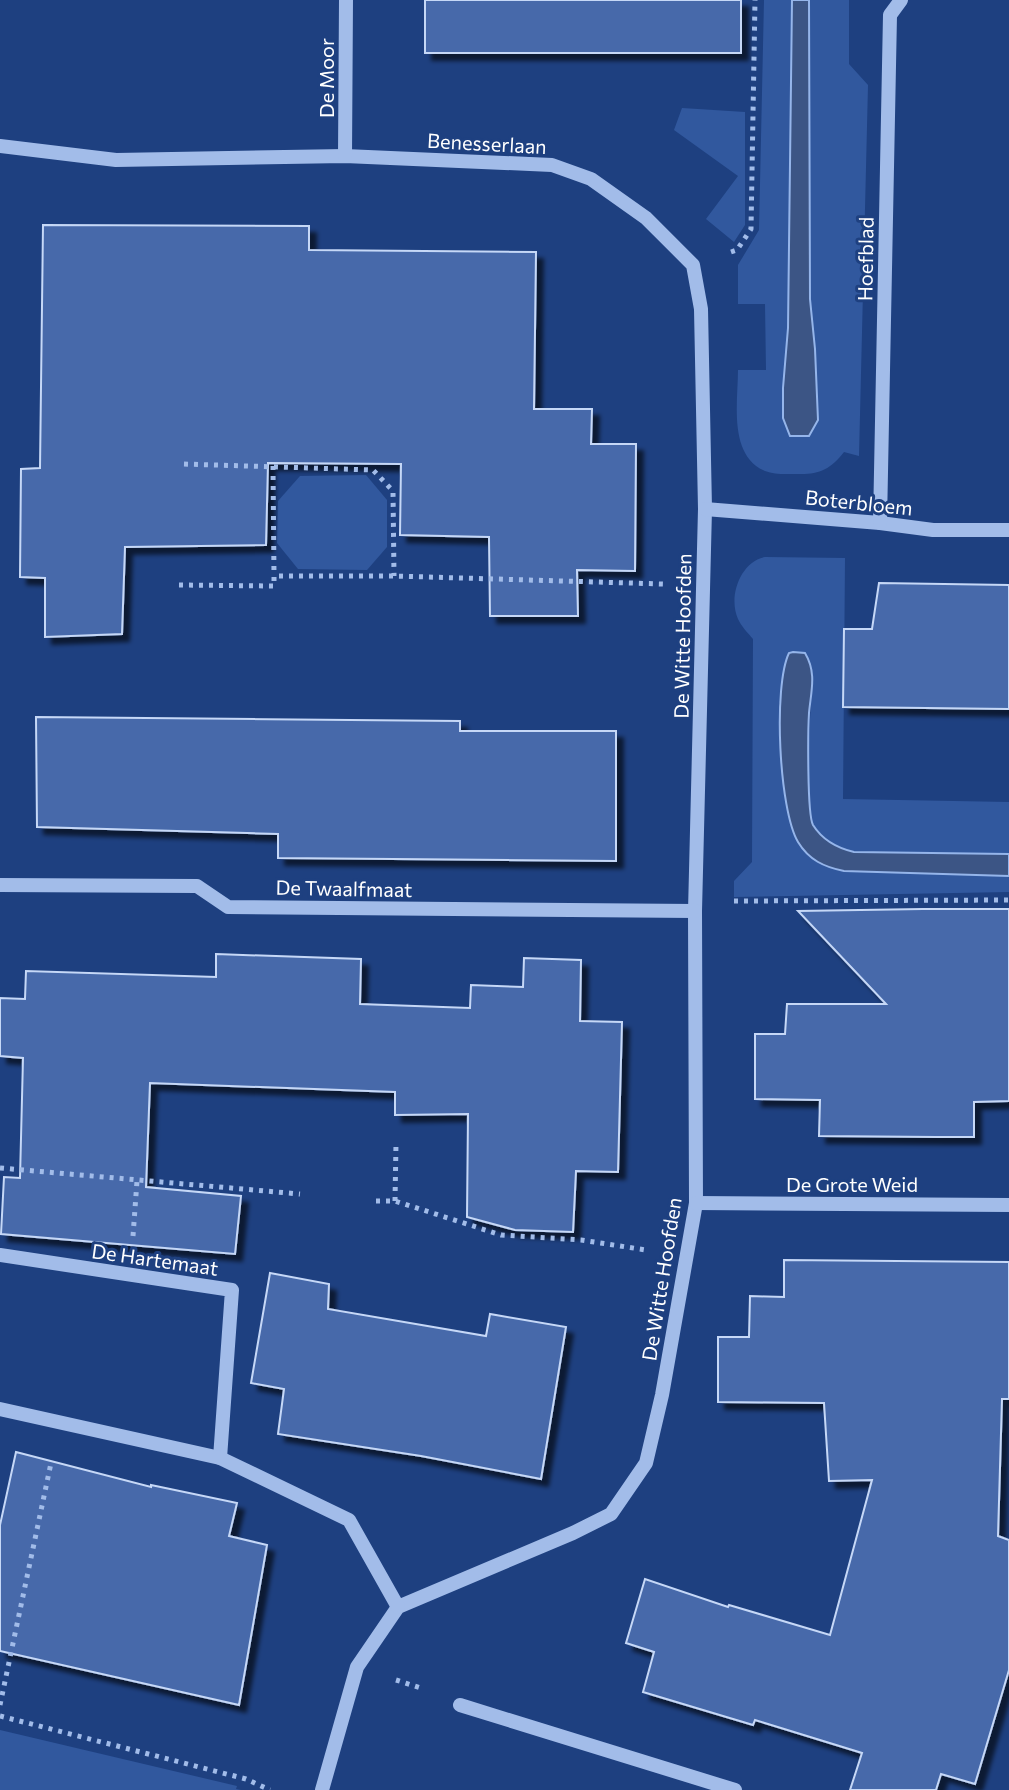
<svg xmlns="http://www.w3.org/2000/svg" width="1009" height="1790" font-family="Commissioner,sans-serif">
<defs>
<filter id="shadow"><feDropShadow dx="7" dy="7" stdDeviation="2" flood-color="#0009"/></filter>
</defs>
<rect width="100%" height="100%" fill="#1e4080"/>
<!-- green -->
<g fill="#31589e">
<path d="M764,0H792V3L788,328L783,418L815,349L810,299L809,0H849V64L868,85L859,456L844,452C830,470 818,475 796,474C786,474 775,475 765,471C728,455 738,402 738,370H766L765,304H738V265L759,230Z"/>
<polygon points="682,108 745,112 745,225 734,242 706,219 738,176 674,130"/>
<polygon points="366,475 387,500 387,547 367,570 298,569 277,543 278,501 300,476"/>
<path d="M765,557L845,558L843,799L1009,802V854L854,852C837,848 823,841 813,825C804,810 810,705 813,683L779,703L790,822L843,871L1009,876V892L734,897V881L752,862L753,639C748,633 741,626 738,619C728,597 740,562 765,557Z"/>
<polygon points="0,1730 237,1786 236,1789 241,1790 0,1790"/>
</g>
<!-- water -->
<g fill="#3c5585" stroke="#95b5ea" stroke-width="2">
<polygon points="792,0 809,0 810,299 815,349 818,420 809,436 790,436 783,418 783,388 788,328"/>
<path d="M793,652L805,653C817,673 811,691 809,713C808,730 807,814 813,825C823,841 837,848 854,852L1009,854V876L844,871C824,867 809,860 798,842C779,810 773,686 789,653Z"/>
</g>
<!-- building -->
<g fill="#4669aa" stroke="#c6d8f7" stroke-width="2" filter="url(#shadow)">
<rect x="425" y="0" width="316" height="53"/>
<polygon points="43,225 309,226 309,250 536,252 534,409 592,409 591,444 636,444 635,571 577,570 578,616 490,616 489,537 400,535 401,464 268,463 266,545 125,547 122,634 45,637 45,578 20,577 21,469 40,468"/>
<polygon points="879,583 1009,585 1009,709 843,707 844,629 872,629"/>
<polygon points="36,717 460,721 460,731 616,731 616,861 278,858 278,834 37,827"/>
<polygon points="923,909 1009,909 1009,1101 974,1102 974,1137 937,1137 819,1136 820,1100 755,1099 755,1034 785,1034 787,1004 886,1004 798,911"/>
<polygon points="216,954 361,959 360,1004 470,1008 471,985 523,987 524,958 581,960 580,1021 622,1022 618,1172 576,1171 573,1232 515,1230 467,1217 468,1114 395,1115 395,1092 150,1083 146,1187 241,1196 235,1254 1,1234 4,1177 20,1178 23,1058 0,1056 0,998 25,999 26,971 216,977"/>
<polygon points="784,1260 1009,1262 1009,1399 1002,1399 998,1536 1009,1540 1009,1670 975,1784 941,1774 936,1790 850,1790 862,1753 755,1720 753,1725 643,1692 654,1652 626,1643 645,1579 728,1607 729,1605 830,1635 872,1480 829,1481 824,1403 718,1402 718,1337 749,1337 750,1296 784,1297"/>
<polygon points="270,1273 329,1284 328,1309 486,1336 490,1314 566,1327 541,1479 421,1456 278,1434 284,1389 251,1383"/>
<polygon points="16,1452 151,1487 151,1485 237,1503 229,1536 267,1545 239,1705 0,1651 0,1525"/>
</g>
<g fill="none" stroke-linecap="round" stroke-linejoin="round">
<!-- path -->
<g stroke="#a2bce9" stroke-width="5" stroke-dasharray="4 6" stroke-linecap="butt">
<polyline points="731,252 737,250 751,229 755,0"/>
<polyline points="184,464 373,470 393,491 394,576"/>
<polyline points="273,466 274,576"/>
<polyline points="179,585 274,586 274,576 394,576 663,584"/>
<polyline points="734,901 1009,900"/>
<polyline points="0,1168 300,1194"/>
<polyline points="376,1201 395,1201 501,1235 581,1240 646,1250"/>
<polyline points="395,1201 396,1143"/>
<polyline points="133,1236 137,1181"/>
<polyline points="396,1680 424,1689"/>
<polyline points="0,1705 51,1463"/>
<polyline points="0,1716 246,1779 270,1790"/>
</g>
<!-- minor -->
<g stroke="#a2bce9" stroke-width="14">
<polyline points="0,146 116,160 345,156 552,165 591,179 646,218 693,265 701,309 705,509 695,911 696,1203 662,1395 646,1463 611,1514 573,1533 398,1607 357,1667 322,1790"/>
<polyline points="345,156 346,0"/>
<polyline points="705,509 880,523 933,530 1009,530"/>
<polyline points="880,523 890,15 901,0"/>
<polyline points="0,885 197,886 228,907 695,911"/>
<polyline points="696,1203 1009,1205"/>
<polyline points="0,1255 232,1290 220,1458"/>
<polyline points="0,1409 220,1458 349,1520 398,1607"/>
<polyline points="460,1705 735,1790"/>
</g>
</g>
<g text-anchor="middle" dominant-baseline="central" stroke-width="6" stroke-linejoin="round" paint-order="stroke">
<!-- street labels -->
<g font-size="20" fill="#fff" stroke="#1e4080">
<text transform="translate(326 78) rotate(-90)">De Moor</text>
<text transform="translate(487 143) rotate(3)">Benesserlaan</text>
<text transform="translate(865 259) rotate(-89)">Hoefblad</text>
<text transform="translate(859 502) rotate(6)">Boterbloem</text>
<text transform="translate(682 636) rotate(-89)">De Witte Hoofden</text>
<text transform="translate(344 888) rotate(1)">De Twaalfmaat</text>
<text x="852" y="1184">De Grote Weid</text>
<text transform="translate(155 1259) rotate(8)">De Hartemaat</text>
<text transform="translate(661 1279) rotate(-81)">De Witte Hoofden</text>
</g>
</g>
</svg>
